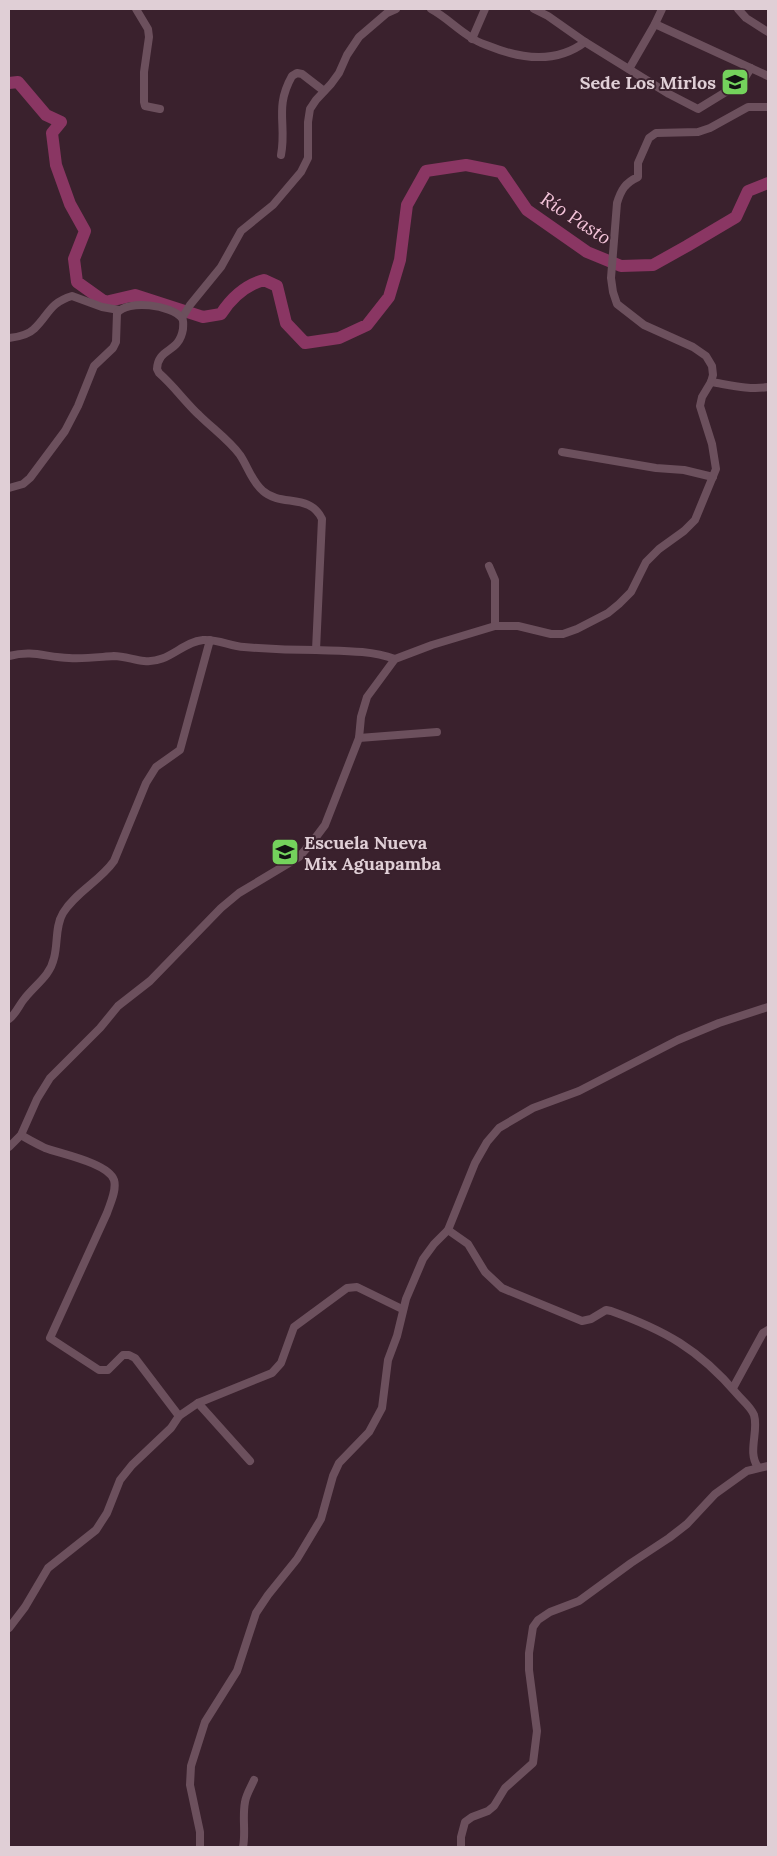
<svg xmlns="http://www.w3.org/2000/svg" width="777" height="1856" font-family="Lora,serif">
<rect width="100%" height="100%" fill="#3a212d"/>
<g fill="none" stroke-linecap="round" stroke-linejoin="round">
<!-- river -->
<path stroke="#8a3663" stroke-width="12" d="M9,83L18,82L46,115L61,122L52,133L56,165L70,204L85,231L74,259L77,282L105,302L135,295L203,317L221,314C232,297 246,285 264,280L277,286L286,323L305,343L339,338L367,325L389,297L400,260L407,205L426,171L466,165L501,172L527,210L587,252L621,266L653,265L687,246L736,217L748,191L768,183"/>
<!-- minor -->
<g stroke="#6c505d" stroke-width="8">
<polyline points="136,9 148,29 149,37 144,72 144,102 145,106 160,109"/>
<path d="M431,9C446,17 457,29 472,38C477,42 484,44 489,46C521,59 556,64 585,42"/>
<polyline points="534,9 548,16 585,42 669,94 698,109 742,82 751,68"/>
<polyline points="738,9 746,18 768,32"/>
<polyline points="655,24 768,76"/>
<polyline points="472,39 485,9"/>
<polyline points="629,69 655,24 662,9"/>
<path d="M281,155C287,124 274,108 292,76L297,73L302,74L324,91"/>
<polyline points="182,318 190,305 221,267 241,231 273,205 301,172 308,158 308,122 310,109 316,100 331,84 339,73 347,55 359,37 387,13 396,9"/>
<path d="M9,338C18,337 28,335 34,329C49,315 49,303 72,296L102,307L119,310"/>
<path d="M711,382C730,385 749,390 768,387"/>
<polyline points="562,452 656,468 684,470 713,477"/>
<path d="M9,488L23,484L30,478L65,431L78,406L94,366L113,348L116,342L117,313C128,299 171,305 182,318C184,321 183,326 183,329C179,354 158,347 157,369L159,373C174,386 185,402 199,415C212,428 229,440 240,455C248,467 252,482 263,491C281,507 310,493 322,519L316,650"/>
<polyline points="489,566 495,580 495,626"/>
<path d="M9,656C33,650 45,657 69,658C84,659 99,657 114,656C124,656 134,660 144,661C168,664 182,642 203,640C218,639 230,646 244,647C268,649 292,650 316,650C343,651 369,650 395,659"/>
<polyline points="359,738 437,732"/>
<path d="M9,1019C16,1014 19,1005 25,998C36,984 50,976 54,958C58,944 55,926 63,913C76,892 100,881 114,861L146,783L156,767L180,750L210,640"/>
<path d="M21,1135C29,1140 37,1144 45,1148C61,1154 108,1163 114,1180C117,1190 110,1204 107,1213L50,1338L99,1370H108L123,1355H129L135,1358L179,1416"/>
<path d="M9,1147L21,1135L37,1099L50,1078L100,1028L118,1006L150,981L221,908L239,893L299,857L313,841L325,825L359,738L361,717L367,697L395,659L432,645L495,626H518L551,634H563L577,629L608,613L619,604L631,592L646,562L659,549L684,531L695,520L716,469L712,444L700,406L702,397L711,382L713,375L712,366L706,356L693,347L644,325L617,304L613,292L611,278L617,203C621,190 625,183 638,177V163L649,138L656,133L698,132L710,128L748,107H768"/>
<path d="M448,1230L468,1244L485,1272L502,1288L582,1321L591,1319L606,1310L611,1311C664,1330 699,1349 737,1394C742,1400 751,1407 754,1415C759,1431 747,1453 758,1467"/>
<polyline points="733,1388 763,1333 768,1330"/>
<polyline points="198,1403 250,1461"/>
<polyline points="9,1628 25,1607 48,1568 96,1530 107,1513 120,1480 132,1465 171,1428 179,1416 198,1403 272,1373 281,1363 294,1327 347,1288 357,1287 402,1309"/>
<polyline points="200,1847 200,1832 190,1785 191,1766 205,1722 237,1671 256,1613 268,1595 297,1559 321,1519 333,1476 339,1463 369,1432 382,1408 388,1360 397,1336 406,1299 423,1259 434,1244 448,1230 475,1163 487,1142 499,1128 533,1108 579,1091 678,1040 719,1023 768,1007"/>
<path d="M243,1847C246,1832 242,1818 245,1802C246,1795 251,1787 254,1780"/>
<polyline points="461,1847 461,1837 465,1822 472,1817 488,1811 494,1806 505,1788 533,1763 537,1731 529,1670 529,1653 533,1627 538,1620 550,1612 579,1601 631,1563 669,1538 687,1524 715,1494 747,1471 768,1466"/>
</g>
</g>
<!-- icons -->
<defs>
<symbol id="school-square" viewBox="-11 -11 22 22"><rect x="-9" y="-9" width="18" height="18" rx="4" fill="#74d25c" stroke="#3a212d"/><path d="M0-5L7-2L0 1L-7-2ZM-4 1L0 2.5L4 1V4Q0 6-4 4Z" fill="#111"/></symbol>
</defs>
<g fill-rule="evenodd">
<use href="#school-square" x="719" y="66" width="32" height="32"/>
<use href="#school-square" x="269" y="836" width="32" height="32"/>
</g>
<g text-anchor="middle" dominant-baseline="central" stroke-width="4" stroke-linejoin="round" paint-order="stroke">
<!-- poi labels -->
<g font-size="18" font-weight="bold" fill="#e0cfd6" stroke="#3a212d" text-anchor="end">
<text x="716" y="82">Sede Los Mirlos</text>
<text x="304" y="842" text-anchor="start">Escuela Nueva<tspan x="304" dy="21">Mix Aguapamba</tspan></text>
</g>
<!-- water labels -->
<g font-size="19" font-style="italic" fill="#f5c4da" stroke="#3a212d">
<text transform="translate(576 218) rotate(33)">Río Pasto</text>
</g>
</g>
<!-- border -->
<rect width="777" height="1856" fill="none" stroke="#e0cfd6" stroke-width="20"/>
</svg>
